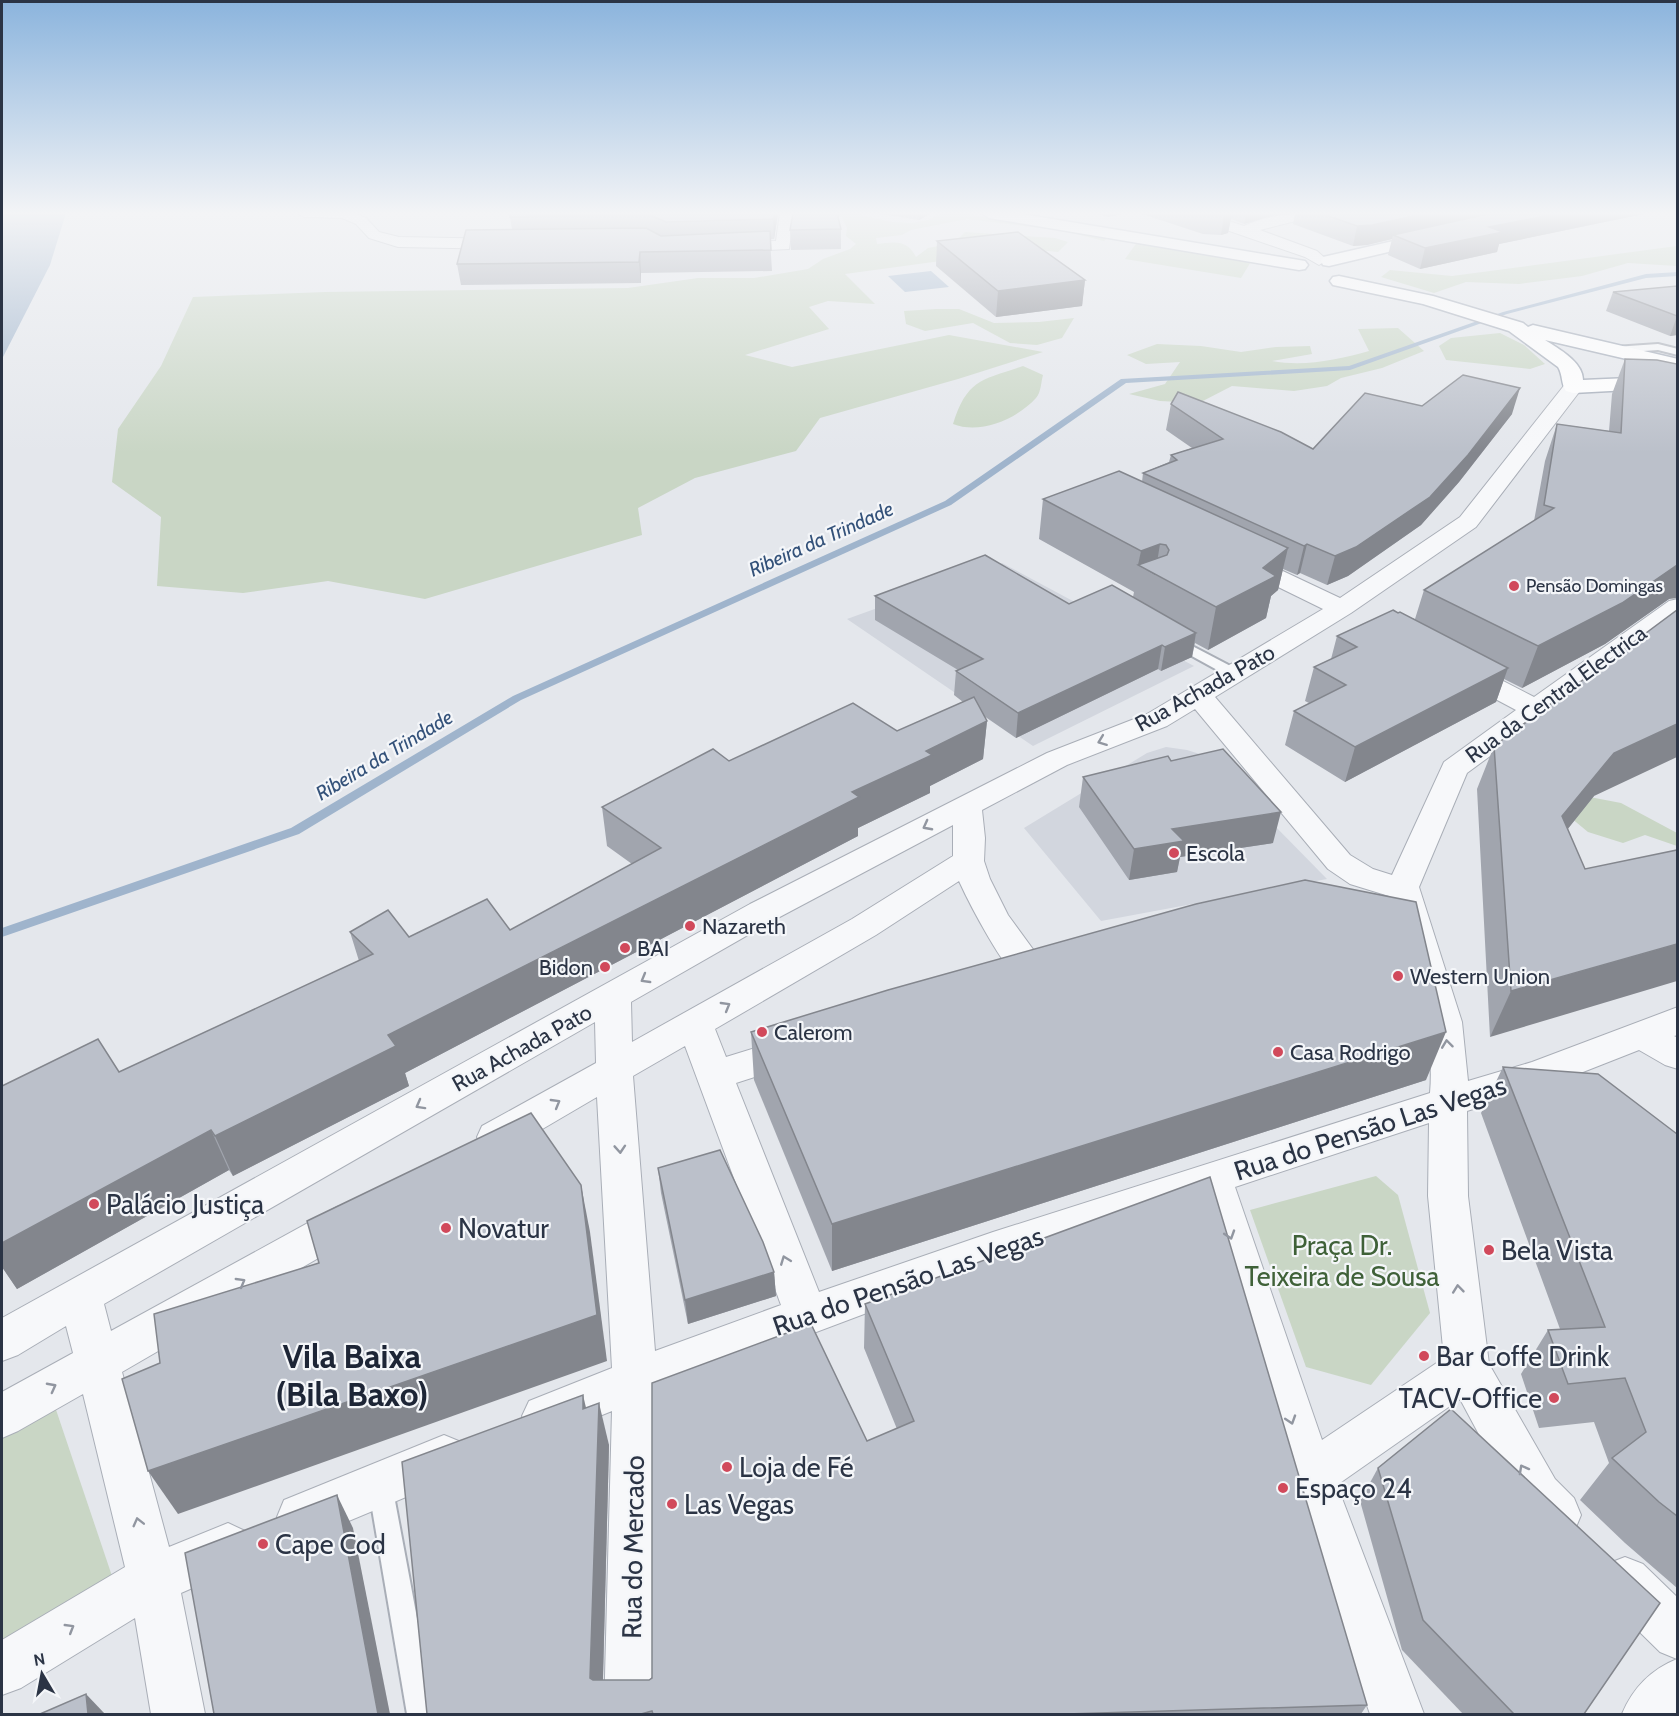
<svg xmlns="http://www.w3.org/2000/svg" width="1679" height="1716" font-family="Cabin,sans-serif">
<rect width="100%" height="100%" fill="#e4e7ec"/>
<!-- built -->
<g fill="#d2d6de">
<polygon points="1002,563 1194,666 1033,746 847,619"/>
<polygon points="1166,747 1187,750 1206,756 1327,879 1101,921 1024,828 1147,753"/>
</g>
<!-- green -->
<g fill="#c9d6c5">
<path d="M816,213H861L863,216L893,222L912,223L928,220L942,213H961L1110,236L1104,241L1064,231L967,219L911,230L902,235L876,238L877,244C894,242 907,239 916,257L928,248L954,243L965,232L1055,238L1068,242L1058,252L1029,249L845,274L875,304L828,301L809,307L829,329L745,355L792,367L949,335L1043,352L958,379L820,418L796,451L695,478L638,508L642,535L425,599L328,581L243,593L157,586L161,517L112,482L118,429L161,366L193,297L325,292L628,288L698,278H754L808,269L823,259L850,249L856,244L846,236L847,228L842,217L814,215Z"/>
<polygon points="1138,241 1252,260 1241,278 1125,259"/>
<polygon points="1677,246 1677,266 1628,263 1582,276 1519,284 1466,282 1434,293 1381,277 1390,270 1452,276"/>
<polygon points="936,309 959,309 994,323 1039,322 1074,318 1062,338 1037,345 1010,343 973,323 925,331 906,324 904,311"/>
<path d="M1398,328L1424,351L1382,368L1341,378L1327,386L1294,391L1232,386L1199,403L1160,401L1129,394L1165,384L1180,362L1146,364L1127,355L1157,344L1201,346L1241,352L1276,347L1310,346L1312,354L1272,361C1304,367 1337,360 1369,351L1358,329Z"/>
<polygon points="1500,333 1524,345 1545,364 1530,369 1446,360 1439,346 1451,338"/>
<path d="M1023,366L1043,375C1041,382 1041,393 1036,398C1017,419 980,435 953,424C967,379 982,380 1023,366Z"/>
<polygon points="1574,794 1621,803 1677,833 1677,846 1645,835 1623,843 1588,832 1559,808"/>
<polygon points="1376,1176 1398,1195 1430,1313 1371,1385 1306,1367 1250,1210"/>
<polygon points="47,1383 113,1579 2,1643 2,1403"/>
</g>
<!-- water -->
<g fill="#9fb4cc">
<polygon points="2,213 66,213 50,265 2,359"/>
<polygon points="931,271 949,287 905,292 888,276"/>
</g>
<g fill="none" stroke-linecap="round" stroke-linejoin="round">
<!-- stream -->
<polygon fill="#9fb4cc" fill-rule="evenodd" points="1678,272 1678,276 1646,278 1507,314 1350,370 1126,383 951,505 521,700 299,834 2,937 2,928 291,828 513,696 945,501 1121,379 1349,366 1503,312 1646,274"/>
<defs>
<g id="service">
<polygon points="1658,344 1678,349 1678,355 1658,350 1614,353 1609,350 1614,347"/>
<polygon points="1175,637 1240,671 1242,674 1235,678 1230,677 1170,644 1168,641"/>
<polygon points="380,1473 389,1476 392,1485 435,1714 407,1714 368,1485 371,1476"/>
</g>
<g id="minor">
<polygon points="297,213 354,213 366,218 379,232 399,237 507,239 515,244 507,249 398,247 369,238 356,224 342,218 304,217"/>
<polygon points="780,213 794,213 789,249 727,252 719,247 727,242 776,241"/>
<path d="M1184,213H1205L1244,226C1268,215 1292,213 1317,213L1315,216L1260,230L1317,251L1327,260L1319,265L1305,257L1186,216Z"/>
<path d="M1573,381L1580,383L1583,387L1476,527L1351,613L1215,697L1350,855L1373,869L1392,875L1444,762L1516,710L1454,677L1450,671L1454,665L1463,663L1472,665L1534,697L1669,601L1678,599V618L1467,773L1419,887L1462,1022L1468,1081L1532,1062L1678,1007V1035L1674,1036L1678,1038V1069L1665,1065L1639,1050L1555,1083L1467,1111L1468,1196L1489,1364L1555,1479L1574,1498L1581,1515L1574,1532L1557,1539L1540,1532L1521,1513L1460,1399L1337,1485L1424,1714H1370L1286,1476L1199,1199L880,1308L657,1392L658,1714H604L612,1411L545,1438L529,1431L522,1416L529,1401L612,1368L597,1097L510,1148L496,1153L482,1148L477,1137L482,1126L596,1063L595,1022L104,1304L111,1331L337,1207L351,1202L365,1207L371,1219L365,1231L122,1372L169,1547L228,1523L245,1531L253,1548L245,1565L181,1593L205,1714H151L135,1618L21,1688L2,1695V1640L125,1567L83,1394L18,1431L2,1438V1392L73,1353L66,1326L18,1355L2,1361V1318L750,904L1047,753L1147,714L1323,609L1235,566L1231,561L1235,556L1243,554L1251,556L1340,598L1460,517L1566,383ZM1195,709L1328,869L1350,884L1389,896C1408,959 1436,1026 1430,1093L993,1232L819,1292L736,1083L807,1060L812,1050L807,1040L794,1036L726,1057L715,1029L876,935L959,881C968,901 1006,975 1024,983C1032,987 1038,985 1046,983L1051,974L1008,915L990,879L984,861L985,838L982,810L1067,765L1167,726ZM953,825V856L852,919L632,1042L631,1002L774,920ZM685,1046L781,1305L655,1351L633,1076ZM1429,1123L1428,1196L1444,1358L1322,1440L1235,1187Z"/>
<polygon points="444,1435 461,1442 467,1458 461,1474 301,1541 284,1534 277,1517 284,1500"/>
<path d="M1625,1557L1643,1564L1678,1598V1714H1622C1633,1688 1650,1670 1677,1659L1660,1652L1607,1600L1600,1582L1607,1564Z"/>
</g>
<g id="primary">
<polygon points="981,213 1016,213 1299,260 1305,261 1308,265 1305,269 1299,270 989,218"/>
<polygon points="1433,232 1439,234 1441,237 1439,240 1329,266 1323,265 1321,261 1323,257"/>
<path d="M1339,276L1433,296L1523,323L1528,327L1533,325L1678,359V371L1545,340C1559,349 1583,362 1583,380L1629,378L1678,382V394L1629,390L1573,393L1566,391C1561,384 1563,375 1558,367L1509,331L1423,304L1333,285L1330,281L1333,277Z"/>
</g>
</defs>
<!-- service casing -->
<use href="#service" stroke="#a9aeb7" stroke-width="4"/>
<!-- minor casing -->
<use href="#minor" stroke="#a9aeb7" stroke-width="2"/>
<!-- primary casing -->
<use href="#primary" stroke="#a3abb8" stroke-width="3"/>
<!-- service -->
<use href="#service" fill="#f7f8fa" fill-rule="evenodd"/>
<!-- minor -->
<use href="#minor" fill="#f7f8fa" fill-rule="evenodd"/>
<!-- primary -->
<use href="#primary" fill="#fff" fill-rule="evenodd"/>
</g>
<!-- wall -->
<g fill="#a1a5ae">
<polygon points="510,213 778,213 774,239 770,239 772,271 641,273 641,283 461,285 457,264 512,229 510,217"/>
<polygon points="875,213 931,213 919,220"/>
<polygon points="1095,213 1127,213 1108,217"/>
<polygon points="1139,213 1286,213 1280,213 1244,224 1231,219 1228,233 1221,235 1203,234"/>
<polygon points="1295,213 1648,213 1499,244 1497,252 1420,269 1388,255 1392,239 1367,245 1353,246 1293,224"/>
<polygon points="841,229 841,249 791,250 790,230"/>
<polygon points="937,241 1085,280 1082,306 996,317 936,266"/>
<polygon points="1677,286 1677,335 1670,336 1606,311 1613,292"/>
<polygon points="1625,359 1669,599 1605,644 1522,688 1504,679 1496,702 1345,782 1285,745 1294,711 1309,703 1305,701 1314,667 1331,659 1337,636 1398,613 1415,619 1424,590 1534,521 1545,461 1557,424 1609,431 1612,394"/>
<polygon points="1171,404 1313,449 1422,406 1512,414 1459,482 1421,525 1348,576 1327,585 1300,573 1297,575 1283,569 1278,590 1271,596 1266,618 1208,650 1195,643 1192,657 1161,671 1158,669 1016,738 984,716 987,721 983,759 930,786 930,793 858,828 858,836 405,1073 409,1086 233,1176 229,1170 17,1289 2,1267 2,1086 119,1072 359,961 350,932 409,937 510,930 632,864 607,846 602,807 729,761 897,731 963,702 954,695 956,671 958,670 875,620 875,596 1069,604 1133,597 1134,592 1039,539 1043,499 1142,482 1143,473 1169,462 1171,455 1192,448 1166,430"/>
<polygon points="1494,746 1594,796 1567,830 1585,869 1490,1037 1477,789"/>
<polygon points="1171,761 1273,843 1180,857 1177,872 1129,880 1079,807 1083,777"/>
<polygon points="751,1032 1426,1080 832,1271 754,1080"/>
<polygon points="1503,1067 1677,1134 1677,1588 1625,1543 1580,1500 1609,1463 1594,1422 1539,1428 1521,1374 1548,1330 1560,1329 1481,1113"/>
<polygon points="658,1168 774,1272 776,1296 688,1324 661,1193"/>
<polygon points="865,1304 1367,1705 1361,1714 427,1714 586,1408 609,1445 603,1680 649,1680 867,1441 897,1429 864,1348"/>
<polygon points="1378,1468 1584,1714 1463,1714 1402,1650 1360,1501"/>
</g>
<!-- shaded-wall -->
<g fill="#83868d">
<polygon points="775,213 778,213 774,239 773,219"/>
<polygon points="920,213 931,213 919,220"/>
<polygon points="1109,213 1127,213 1108,217"/>
<polygon points="1232,213 1228,233 1221,235 1224,215"/>
<polygon points="1246,213 1280,213 1244,224"/>
<polygon points="1428,213 1510,213 1393,235 1392,239 1367,245 1353,246 1357,226"/>
<polygon points="1561,213 1648,213 1499,244 1497,252 1420,269 1425,248 1489,227"/>
<polygon points="640,252 641,273 641,283 639,262"/>
<polygon points="1085,280 1082,306 996,317 998,291"/>
<polygon points="1677,316 1677,335 1670,336"/>
<polygon points="1520,388 1512,414 1459,482 1421,525 1348,576 1327,585 1335,556"/>
<polygon points="1160,544 1155,575 1138,565 1141,551"/>
<polygon points="1307,544 1300,573 1297,575 1304,546"/>
<polygon points="1288,548 1278,590 1271,596 1266,618 1208,650 1216,607"/>
<polygon points="1677,565 1677,598 1669,599 1605,644 1522,688 1538,646"/>
<polygon points="1196,633 1192,657 1161,671 1165,647"/>
<polygon points="1162,645 1158,669 1016,738 1018,713"/>
<polygon points="1508,668 1496,702 1345,782 1355,747"/>
<polygon points="987,721 983,759 930,786 930,793 858,828 858,836 405,1073 409,1086 233,1176 215,1136 388,1035 852,792 926,751"/>
<polygon points="1677,724 1677,757 1594,796 1542,861 1562,816 1614,753"/>
<polygon points="1281,812 1273,843 1180,857 1177,872 1129,880 1134,849 1172,829"/>
<polygon points="1677,944 1677,981 1490,1037 1511,991"/>
<polygon points="1446,1032 1426,1080 832,1271 832,1224"/>
<polygon points="211,1130 229,1170 17,1289 2,1267 2,1243"/>
<polygon points="581,1185 590,1232 607,1361 178,1514 148,1471"/>
<polygon points="774,1272 776,1296 688,1324 685,1300"/>
<polygon points="583,1395 593,1437 583,1409"/>
<polygon points="599,1403 609,1445 602,1714 590,1678"/>
<polygon points="337,1495 353,1528 390,1714 378,1714"/>
<polygon points="86,1694 105,1714 88,1714"/>
</g>
<!-- building -->
<g fill="#bbc0ca" stroke="#83868d" stroke-width="1.5">
<polygon points="510,213 775,213 773,219 666,222 647,214 510,217"/>
<polygon points="793,213 837,213 841,229 790,230"/>
<polygon points="1201,213 1232,213 1224,215 1206,214"/>
<polygon points="1320,213 1428,213 1372,225 1357,226"/>
<polygon points="1492,213 1561,213 1489,227 1503,232 1425,248 1393,235"/>
<polygon points="646,228 661,236 770,231 771,250 640,252 639,262 457,264 466,230"/>
<polygon points="1018,232 1085,280 998,291 937,241"/>
<polygon points="1677,286 1677,316 1613,292"/>
<polygon points="1625,359 1657,360 1677,364 1677,565 1622,603 1538,646 1424,590 1554,508 1544,505 1557,424 1621,433"/>
<polygon points="1463,375 1520,388 1468,455 1430,497 1356,547 1335,556 1307,544 1304,546 1143,473 1177,460 1171,455 1223,439 1171,404 1178,392 1281,432 1313,449 1365,393 1422,406"/>
<polygon points="1119,471 1288,548 1263,568 1276,576 1216,607 1138,565 1167,555 1169,550 1166,545 1160,544 1141,551 1043,499"/>
<polygon points="985,555 1069,604 1112,585 1196,633 1165,647 1162,645 1018,713 956,671 983,659 875,596"/>
<polygon points="1393,610 1398,613 1400,612 1508,668 1355,747 1294,711 1346,685 1314,667 1357,647 1337,636"/>
<polygon points="1677,610 1677,724 1614,753 1562,816 1585,869 1677,850 1677,944 1511,991 1494,746"/>
<polygon points="974,697 987,721 926,751 932,755 852,792 859,797 388,1035 396,1046 215,1136 211,1130 2,1243 2,1086 98,1039 119,1072 373,954 350,932 388,910 409,937 487,899 510,930 661,848 602,807 713,749 729,761 853,703 897,731"/>
<polygon points="1223,749 1281,812 1172,829 1184,841 1134,849 1083,777 1168,756 1171,761"/>
<polygon points="1305,880 1416,902 1446,1032 832,1224 751,1032 888,990 1196,904"/>
<polygon points="1503,1067 1598,1074 1677,1134 1677,1516 1659,1502 1612,1458 1646,1432 1625,1378 1568,1384 1548,1330 1605,1327"/>
<polygon points="531,1113 581,1185 597,1315 148,1471 122,1379 160,1363 154,1314 319,1263 307,1221"/>
<polygon points="720,1150 763,1242 774,1272 685,1300 658,1168"/>
<polygon points="1210,1177 1367,1705 1066,1714 653,1714 652,1711 641,1714 427,1714 402,1462 583,1395 583,1409 599,1403 590,1678 593,1680 649,1680 652,1678 652,1383 811,1324 867,1441 914,1421 865,1304"/>
<polygon points="1451,1409 1660,1603 1584,1714 1514,1714 1423,1620 1378,1468"/>
<polygon points="337,1495 378,1714 214,1714 185,1553"/>
<polygon points="86,1694 88,1714 40,1714"/>
</g>
<!-- one-way arrows -->
<defs><path id="oneway-chevron" d="M-2-3.5L2.5 0L-2 3.5" fill="none" stroke-width="1.6" stroke-linecap="round" stroke-linejoin="round" transform="scale(1.5)"/></defs>
<g stroke="#9196a0">
<use href="#oneway-chevron" transform="translate(1102 741) rotate(159)"/>
<use href="#oneway-chevron" transform="translate(927 826) rotate(152)"/>
<use href="#oneway-chevron" transform="translate(645 979) rotate(150)"/>
<use href="#oneway-chevron" transform="translate(726 1006) rotate(-30)"/>
<use href="#oneway-chevron" transform="translate(1447 1044) rotate(-97)"/>
<use href="#oneway-chevron" transform="translate(556 1103) rotate(-30)"/>
<use href="#oneway-chevron" transform="translate(420 1105) rotate(151)"/>
<use href="#oneway-chevron" transform="translate(620 1149) rotate(86)"/>
<use href="#oneway-chevron" transform="translate(1230 1235) rotate(72)"/>
<use href="#oneway-chevron" transform="translate(785 1260) rotate(-111)"/>
<use href="#oneway-chevron" transform="translate(241 1282) rotate(-30)"/>
<use href="#oneway-chevron" transform="translate(1458 1289) rotate(-96)"/>
<use href="#oneway-chevron" transform="translate(52 1387) rotate(-28)"/>
<use href="#oneway-chevron" transform="translate(1291 1420) rotate(72)"/>
<use href="#oneway-chevron" transform="translate(1523 1469) rotate(-119)"/>
<use href="#oneway-chevron" transform="translate(138 1522) rotate(-104)"/>
<use href="#oneway-chevron" transform="translate(70 1628) rotate(-31)"/>
</g>
<!-- sky -->
<linearGradient id="sky" x2="0" y2="1"><stop stop-color="#8bb4dd"/><stop offset="0.47" stop-color="#f3f4f6"/><stop offset="1" stop-color="#f3f4f6" stop-opacity="0"/></linearGradient>
<rect width="1679" height="453" fill="url(#sky)"/>
<!-- markers -->
<g fill="#d1495b" stroke="#f4f6f9" stroke-width="2">
<circle cx="1514" cy="586" r="6"/>
<circle cx="1174" cy="853" r="6"/>
<circle cx="690" cy="926" r="6"/>
<circle cx="625" cy="948" r="6"/>
<circle cx="605" cy="967" r="6"/>
<circle cx="1398" cy="976" r="6"/>
<circle cx="762" cy="1032" r="6"/>
<circle cx="1278" cy="1052" r="6"/>
<circle cx="94" cy="1204" r="6"/>
<circle cx="446" cy="1228" r="6"/>
<circle cx="1489" cy="1250" r="6"/>
<circle cx="1424" cy="1356" r="6"/>
<circle cx="1554" cy="1398" r="6"/>
<circle cx="727" cy="1467" r="6"/>
<circle cx="1283" cy="1488" r="6"/>
<circle cx="672" cy="1504" r="6"/>
<circle cx="263" cy="1544" r="6"/>
</g>
<g text-anchor="middle" dominant-baseline="central" stroke-width="4.5" stroke-linejoin="round" paint-order="stroke">
<!-- far-poi labels -->
<g font-size="18" fill="#2b3445" stroke="#f4f6f9" text-anchor="start">
<text x="1526" y="586">Pensão Domingas</text>
</g>
<!-- far-water labels -->
<g font-size="20" font-style="italic" fill="#34527a" stroke="#f4f6f9">
<text transform="translate(821 539) rotate(-24)">Ribeira da Trindade</text>
<text transform="translate(384 755) rotate(-31)">Ribeira da Trindade</text>
</g>
<!-- street labels -->
<g font-size="22" fill="#2b3445" stroke="#f4f6f9">
<text transform="translate(1205 688) rotate(-29)">Rua Achada Pato</text>
<text transform="translate(1556 694) rotate(-36)">Rua da Central Electrica</text>
<text transform="translate(522 1048) rotate(-29)">Rua Achada Pato</text>
</g>
<!-- poi labels -->
<g font-size="22" fill="#2b3445" stroke="#f4f6f9" text-anchor="start">
<text x="1186" y="853">Escola</text>
<text x="702" y="926">Nazareth</text>
<text x="637" y="948">BAI</text>
<text x="593" y="967" text-anchor="end">Bidon</text>
<text x="1410" y="976">Western Union</text>
<text x="774" y="1032">Calerom</text>
<text x="1290" y="1052">Casa Rodrigo</text>
</g>
<!-- near-street labels -->
<g font-size="27" fill="#2b3445" stroke="#f4f6f9">
<text transform="translate(1370 1128) rotate(-18)">Rua do Pensão Las Vegas</text>
<text transform="translate(908 1281) rotate(-19)">Rua do Pensão Las Vegas</text>
<text transform="translate(633 1547) rotate(-89)">Rua do Mercado</text>
</g>
<!-- near-poi labels -->
<g font-size="27" fill="#2b3445" stroke="#f4f6f9" text-anchor="start">
<text x="106" y="1204">Palácio Justiça</text>
<text x="458" y="1228">Novatur</text>
<text x="1501" y="1250">Bela Vista</text>
<text x="1436" y="1356">Bar Coffe Drink</text>
<text x="1542" y="1398" text-anchor="end">TACV-Office</text>
<text x="739" y="1467">Loja de Fé</text>
<text x="1295" y="1488">Espaço 24</text>
<text x="684" y="1504">Las Vegas</text>
<text x="275" y="1544">Cape Cod</text>
</g>
<!-- near-park labels -->
<g font-size="27" fill="#3f6138" stroke="#f4f6f9">
<text x="1342" y="1245">Praça Dr.<tspan x="1342" dy="31">Teixeira de Sousa</tspan></text>
</g>
<!-- near-district labels -->
<g font-size="33" font-weight="bold" fill="#1d2536" stroke="#f4f6f9">
<text x="352" y="1356">Vila Baixa<tspan x="352" dy="38">(Bila Baxo)</tspan></text>
</g>
</g>
<!-- border -->
<rect width="1679" height="1716" fill="none" stroke="#2b3445" stroke-width="6"/>
<!-- north arrow -->
<g transform="translate(42 1674) rotate(350)" stroke="#f4f6f9" stroke-width="4.5" paint-order="stroke">
<path d="M0-4.5L10 22L0 15L-10 22Z" fill="#2b3445"/>
<text y="-9" font-size="16" font-weight="bold" text-anchor="middle" fill="#2b3445">N</text>
</g>
</svg>
